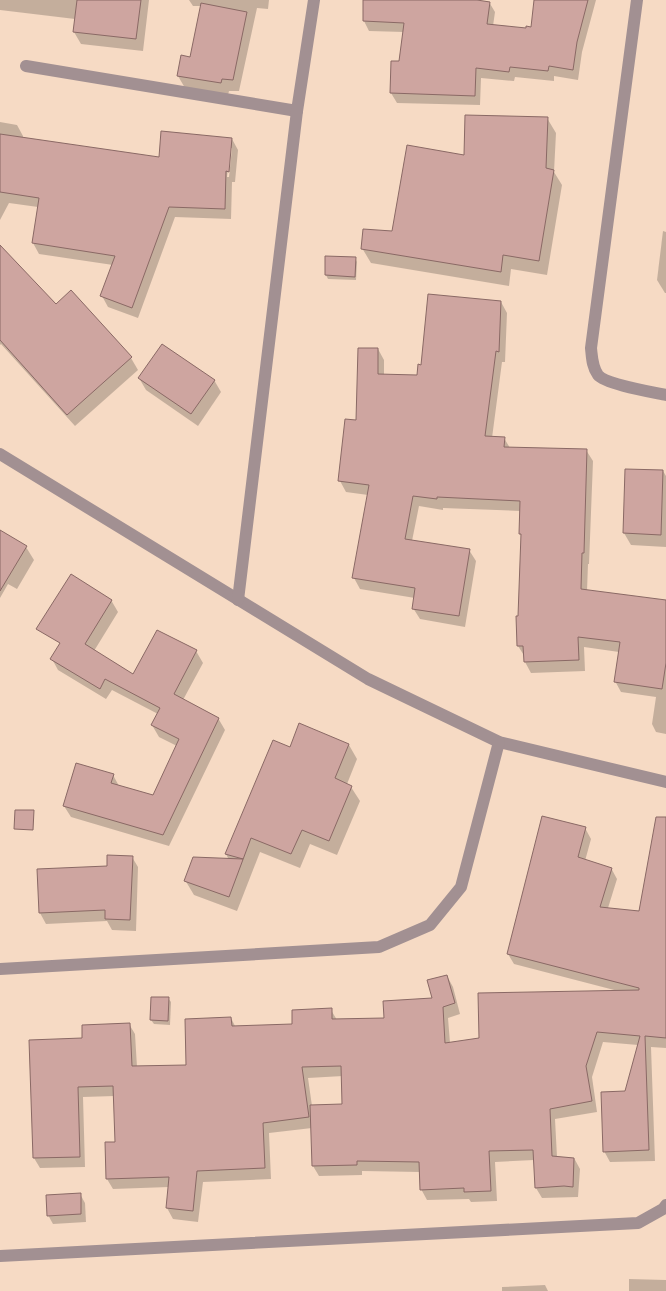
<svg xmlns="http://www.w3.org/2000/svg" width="666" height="1291" font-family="Jost,sans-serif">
<rect width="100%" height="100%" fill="#f6dac4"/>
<!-- shadow -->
<g fill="#0003" fill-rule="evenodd">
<polygon points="0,0 149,0 143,51 81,44 74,32 75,19 0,10"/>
<polygon points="189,0 269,0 268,9 257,8 239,91 229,91 228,95 185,88 178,76 191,58 201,6 193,6"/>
<polygon points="364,0 470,0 489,2 495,12 493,26 527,29 532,28 535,0 596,0 582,52 578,80 554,76 554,81 515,77 514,81 481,78 480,105 397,103 391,93 400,63 404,32 369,31 364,21"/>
<polygon points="547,118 556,133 554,172 562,185 547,275 511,269 509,286 371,263 362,248 393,232"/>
<path d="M0,122L17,125L23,136V138L159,158L232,139L238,150L235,182H232L231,219L175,217L138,318L108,307L102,296L113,265L39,254L33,243L38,207L9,203L0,220ZM230,148H232L229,177H227Z"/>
<polygon points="663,231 666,232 666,293 665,293 657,280"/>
<polygon points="0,247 55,305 131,358 138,370 75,426 1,344 0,345"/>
<polygon points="355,258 357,262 356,280 328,279 326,275"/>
<polygon points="501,302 507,313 505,362 502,362 492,438 504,438 510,448 586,450 593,461 589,564 588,564 587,591 666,601 666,734 656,732 652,724 656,697 621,692 615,681 619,652 584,647 585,671 531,673 525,662 525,657 518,646 522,537 520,534 521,511 443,508 443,510 419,506 412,541 469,550 476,561 465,627 420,619 413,608 415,598 360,589 354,578 368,495 346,492 340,481 346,420 357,421 378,349 384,360 384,375 418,377 422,366"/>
<polygon points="139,378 214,380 221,392 198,426 146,390"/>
<polygon points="626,470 663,471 666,476 666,547 631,545 624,533"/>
<polygon points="0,531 26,547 34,560 17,589 8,584 0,598"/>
<polygon points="111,600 118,612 94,651 134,676 196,651 203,663 183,700 218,718 225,730 169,846 71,817 64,806 113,775 119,786 153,796 177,746 159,737 152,725 158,714 112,690 106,699 58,670 52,659"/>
<polygon points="349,745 357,759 347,784 351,787 360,801 337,855 310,844 300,868 260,852 237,911 194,895 185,880 229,860 226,854 290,748"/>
<path d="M585,828L591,839L585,861L611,868L617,879L608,908L640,912L666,850V1048L651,1047L655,1161L610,1162L604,1151L626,1092L638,1045L603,1042L592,1077L597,1112L555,1119L557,1157L574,1158L580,1169L578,1197L542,1198L536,1188L534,1160L495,1162L497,1201L471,1202L469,1199L427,1200L421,1189L420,1172L362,1171V1175L319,1176L313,1166L312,1128L269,1133L271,1179L203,1182L198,1222L173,1219L167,1208L169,1187L113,1189L107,1179L116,1143L115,1096L83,1097L85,1167L40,1168L34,1158L83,1039L129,1024L135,1034L137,1067L187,1066L231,1018L235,1026L293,1025L331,1010L337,1020L385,1019L433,999L447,976L453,987L460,1014L448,1018L450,1043L480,1039L618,991L514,964L508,954ZM343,1076V1105L312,1106L308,1078Z"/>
<polygon points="132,857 138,867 136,931 112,930 107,921 46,924 40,913 38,870 108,867"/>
<polygon points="168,998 171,1002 170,1025 154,1024 151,1020"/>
<polygon points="80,1194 85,1203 86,1222 53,1224 48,1215"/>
<polygon points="629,1279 666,1280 666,1291 629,1291"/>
<polygon points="545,1285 548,1291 499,1291 502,1291 502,1287"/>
</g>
<!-- building -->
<g fill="#cea5a0" stroke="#8a6965">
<polygon points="77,0 141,0 136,39 73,32"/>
<polygon points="363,0 477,0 490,2 487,24 526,28 526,26 531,27 534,0 588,0 577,42 573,70 549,66 548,71 510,67 509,72 476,68 475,96 390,93 391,61 399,61 404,23 363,21"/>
<polygon points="201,3 247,12 233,80 222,79 221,83 177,76 181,55 190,57"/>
<polygon points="465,115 548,117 546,168 554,170 539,261 503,255 501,272 361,249 363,229 392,231 407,145 464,155"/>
<polygon points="161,131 232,138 229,172 226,171 225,209 169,207 132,308 100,296 115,256 32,243 39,198 0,192 0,134 159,157"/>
<polygon points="0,245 56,304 71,290 132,357 67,415 0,340"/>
<polygon points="325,256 356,257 355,277 325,275"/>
<polygon points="428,294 501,301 499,352 496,351 485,436 505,437 504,447 587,449 584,553 582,553 581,589 666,600 666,663 662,689 614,682 620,642 578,637 579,660 524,662 523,646 517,646 516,616 518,616 521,534 519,534 520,501 437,497 437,499 413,496 405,539 470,549 459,616 412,609 415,588 352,578 369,485 338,481 345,419 356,420 358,348 378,348 378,374 417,375 418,364 421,365"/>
<polygon points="162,344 215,380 191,414 138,378"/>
<polygon points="625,469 663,470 661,535 623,533"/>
<polygon points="0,530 27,546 0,591"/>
<polygon points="71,574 112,600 85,644 133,674 157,630 197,650 174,694 219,718 163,835 63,806 76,763 114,774 111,783 153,795 179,739 151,725 160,708 105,679 100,689 50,659 60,643 36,629"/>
<polygon points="299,723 349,744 335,778 352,786 329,841 302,830 291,854 251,838 229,897 184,881 193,857 243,859 225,854 273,740 290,747"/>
<polygon points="15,810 34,810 33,830 14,829"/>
<polygon points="542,816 586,827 578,857 612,868 600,907 639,911 656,817 666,817 666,1038 645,1036 649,1150 603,1152 601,1092 625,1091 640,1036 597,1032 586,1066 592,1101 550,1109 552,1156 574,1158 573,1187 564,1186 535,1188 533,1150 489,1151 491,1191 464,1192 464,1188 420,1190 419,1162 357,1161 357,1165 312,1166 310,1105 342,1104 341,1066 302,1067 309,1117 263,1123 265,1168 197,1171 193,1211 166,1208 169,1177 106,1179 105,1142 115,1142 113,1086 78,1087 80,1157 33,1158 29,1040 82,1038 82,1025 130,1023 132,1066 186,1065 185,1019 231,1017 232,1026 292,1024 292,1010 332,1008 332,1019 384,1018 383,1001 432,998 427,980 447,975 455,1003 443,1007 445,1043 479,1038 478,993 639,990 639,988 507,954"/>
<polygon points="107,855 133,856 130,920 105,919 105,910 39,913 37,869 107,866"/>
<polygon points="151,997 169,997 168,1021 150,1020"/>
<polygon points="81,1193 81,1214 47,1216 46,1195"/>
</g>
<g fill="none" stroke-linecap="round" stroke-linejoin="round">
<!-- street -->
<g stroke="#a29092" stroke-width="12">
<path d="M637,0L591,348C592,357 592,367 598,375C605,384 652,392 666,395"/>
<polyline points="26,66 297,111"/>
<polyline points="0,454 368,679 499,742 666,782"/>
<polyline points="238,600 297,111 314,0"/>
<polyline points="0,969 379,947 430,925 461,887 499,742"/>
<polyline points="0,1256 638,1223 663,1209 666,1205"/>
</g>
</g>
</svg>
